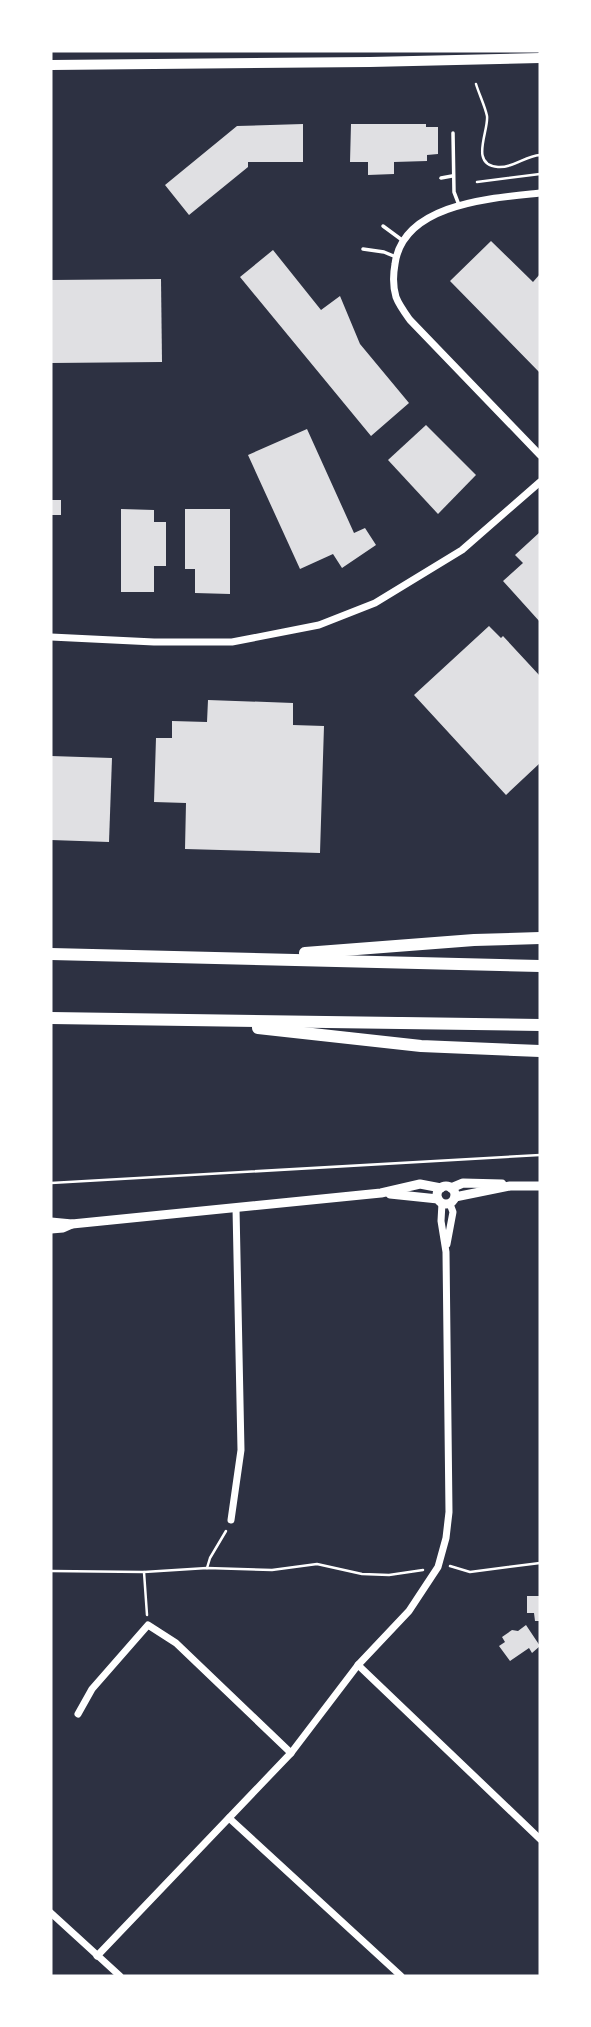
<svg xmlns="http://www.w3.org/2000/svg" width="591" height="2027" font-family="Helvetica,sans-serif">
<rect width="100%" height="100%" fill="#2d3142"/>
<!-- building -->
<g fill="#e0e0e3">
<polygon points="303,124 303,162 248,162 248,167 189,215 165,185 237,126"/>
<polygon points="351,124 426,124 426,127 438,127 438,154 427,155 427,161 394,162 394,174 368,175 368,162 350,162"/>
<polygon points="491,241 533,282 540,274 540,373 450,281"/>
<polygon points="273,250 321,310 340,296 360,344 409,403 371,436 240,277"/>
<polygon points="161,279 162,362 51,363 51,280"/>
<polygon points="426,425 476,475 438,514 388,460"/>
<polygon points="307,429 354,533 365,528 376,545 342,568 333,554 300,569 248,455"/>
<rect x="51" y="500" width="10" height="15"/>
<polygon points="121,509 154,510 154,522 166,522 166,566 154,566 154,592 121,592"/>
<polygon points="185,509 230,509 230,594 195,593 195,569 185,569"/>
<polygon points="540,532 540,622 503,581 523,563 515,555"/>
<polygon points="489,626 501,638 503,636 540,676 540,763 506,795 414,695"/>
<polygon points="208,700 293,703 293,725 324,726 320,853 185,849 186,803 154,802 156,738 172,738 172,721 207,722"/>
<polygon points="51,756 112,758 109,842 51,840"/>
<polygon points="527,1596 540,1596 540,1621 535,1621 534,1613 527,1613"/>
<polygon points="526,1625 540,1646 532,1653 529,1648 510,1661 499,1646 505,1642 502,1637 512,1630 518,1631"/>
</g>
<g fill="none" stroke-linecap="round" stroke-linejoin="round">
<!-- path -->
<g stroke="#fff" stroke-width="2.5">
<path d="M476,84C479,94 485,106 487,116C489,131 469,165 498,167C514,168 525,156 540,155"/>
<polyline points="477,182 540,174"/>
<polyline points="51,1183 540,1155"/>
<polyline points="450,1566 470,1572 540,1563"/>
<polyline points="207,1568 210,1558 226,1531"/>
<polyline points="51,1571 144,1572 207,1568 272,1570 317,1564 362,1574 389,1575 423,1570"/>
<polyline points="144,1572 147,1615"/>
</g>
<!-- service -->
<g stroke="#fff" stroke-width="3.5">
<polyline points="453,133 454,192 459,205"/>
<polyline points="441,178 452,176"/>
<polyline points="383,226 402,240"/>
<polyline points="363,249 384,252 396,257"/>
</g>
<!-- minor -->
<g stroke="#fff" stroke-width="7">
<path d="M540,193C493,198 403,203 395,264C393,275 393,287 396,297C399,305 405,313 410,320L540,455"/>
<polyline points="51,637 154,642 232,642 319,625 375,603 462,550 540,482"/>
<polyline points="447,1244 453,1212 450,1204"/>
<polyline points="231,1520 241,1450 236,1208"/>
<polyline points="358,1665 540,1839"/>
<polyline points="78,1714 92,1689 148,1625 176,1643 291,1753"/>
<polyline points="229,1818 401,1976"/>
<polyline points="51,1913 120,1976"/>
<polyline points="97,1956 291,1753 358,1665 409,1611 438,1567 446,1538 449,1512 446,1252 441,1221 442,1203"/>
</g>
<!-- tertiary -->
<g stroke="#fff" stroke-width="9">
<circle cx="446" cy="1195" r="9"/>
<polyline points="451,1188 463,1183 502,1184"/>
<polyline points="390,1194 438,1199"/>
<polyline points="455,1197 510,1186 540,1186"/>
<polyline points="51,1222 72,1224 381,1193 420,1184 441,1188"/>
<polyline points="51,1229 63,1228 72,1224"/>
</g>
<!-- primary -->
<polyline stroke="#fff" stroke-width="10" points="51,65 370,62 540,58"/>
<!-- motorway -->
<g stroke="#fff" stroke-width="12">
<polyline points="305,953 474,940 540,938"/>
<polyline points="51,954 540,966"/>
<polyline points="51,1018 540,1025"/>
<polyline points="258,1028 421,1046 540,1051"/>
</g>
</g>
<!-- border -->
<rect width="591" height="2027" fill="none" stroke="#ffffff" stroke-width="105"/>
</svg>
